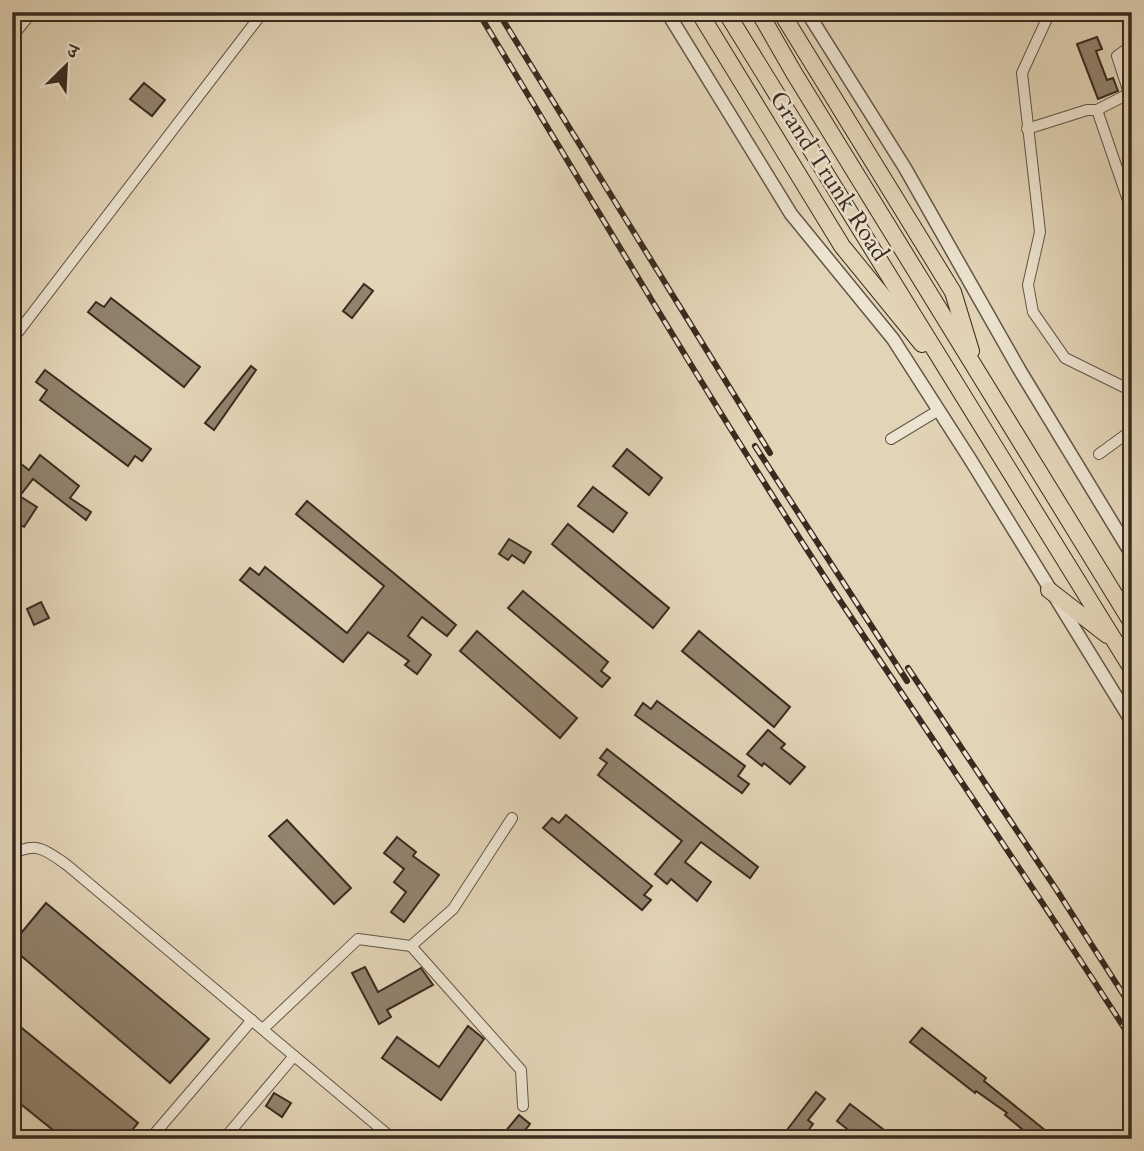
<svg xmlns="http://www.w3.org/2000/svg" width="1144" height="1151" font-family="Cardo,'Noto Serif Devanagari',serif">
<rect width="100%" height="100%" fill="#e2d4b6"/>
<filter id="stains"><feTurbulence type="fractalNoise" baseFrequency=".00286" numOctaves="4"/><feColorMatrix values="0 0 0 0 .2 0 0 0 0 .09 0 0 0 0 .02 0 0 0 .5 -.17"/></filter>
<radialGradient id="worn" r=".72"><stop offset=".6" stop-color="#630" stop-opacity="0"/><stop offset="1" stop-color="#630" stop-opacity=".3"/></radialGradient>
<!-- building -->
<g fill="#91836e" stroke="#392b20" stroke-width="2">
<polygon points="1097,37 1102,49 1096,51 1107,80 1113,78 1118,91 1098,99 1077,44"/>
<polygon points="144,83 165,100 152,116 130,99"/>
<polygon points="364,284 373,291 352,318 343,311"/>
<polygon points="111,298 200,367 184,387 88,312 96,302 104,307"/>
<polygon points="251,366 256,370 214,430 205,423"/>
<polygon points="45,370 151,449 142,461 135,456 128,466 40,400 47,390 36,382"/>
<polygon points="627,449 662,478 649,495 613,466"/>
<polygon points="40,455 79,486 70,498 91,512 86,520 33,479 22,493 12,485 12,457 29,470"/>
<polygon points="593,487 627,513 613,532 578,506"/>
<polygon points="18,495 37,507 24,527 12,520 12,504"/>
<polygon points="307,501 456,625 447,636 422,617 408,636 431,655 417,674 405,665 409,661 368,632 343,662 240,580 250,568 259,575 265,567 347,633 384,586 296,514"/>
<polygon points="568,524 669,608 653,628 552,544"/>
<polygon points="509,539 531,552 524,563 512,555 508,560 499,554"/>
<polygon points="523,591 608,662 601,671 610,678 602,687 508,608"/>
<polygon points="41,602 49,618 34,625 27,609"/>
<polygon points="477,631 577,718 560,738 460,651"/>
<polygon points="699,631 790,707 774,727 682,651"/>
<polygon points="657,701 745,766 738,776 749,784 742,793 635,715 643,703 651,709"/>
<polygon points="768,730 785,744 781,748 805,767 790,784 764,763 762,766 747,754"/>
<polygon points="607,749 758,867 750,878 701,842 685,862 711,882 697,901 671,879 667,884 655,874 682,841 598,775 607,763 600,758"/>
<polygon points="566,815 652,886 644,895 651,900 642,910 543,828 552,818 559,823"/>
<polygon points="287,820 351,888 334,904 269,836"/>
<polygon points="397,837 416,852 413,856 439,875 404,922 391,912 406,892 394,882 404,869 384,853"/>
<polygon points="46,903 209,1039 170,1083 12,948 12,944"/>
<polygon points="365,967 378,992 421,968 433,985 387,1010 391,1017 379,1024 352,973"/>
<polygon points="12,1020 138,1123 125,1139 64,1139 12,1097"/>
<polygon points="468,1026 484,1039 441,1100 382,1058 397,1037 439,1067"/>
<polygon points="922,1028 986,1078 984,1081 1056,1139 1034,1139 1005,1115 1007,1113 976,1091 975,1093 910,1042"/>
<polygon points="816,1092 825,1099 808,1120 813,1124 802,1139 798,1139 787,1130"/>
<polygon points="274,1093 291,1103 282,1117 266,1106"/>
<polygon points="850,1104 896,1139 860,1139 837,1121"/>
<polygon points="519,1115 530,1124 518,1139 499,1139"/>
</g>
<g fill="none" stroke-linecap="round" stroke-linejoin="round">
<defs>
<g id="minor">
<polyline points="365,12 369,15"/>
<polyline points="1050,12 1022,73 1040,232 1028,285 1033,312 1065,358 1132,391"/>
<polyline points="12,37 32,12"/>
<polyline points="1129,93 1117,56 1132,45"/>
<polyline points="1097,110 1132,212"/>
<polyline points="1027,129 1087,110 1097,110 1132,92"/>
<polyline points="12,340 263,12"/>
<polyline points="891,439 939,410"/>
<polyline points="1099,454 1132,430"/>
<path d="M12,855C36,840 47,851 67,865L393,1139"/>
<polyline points="411,946 521,1070 523,1106"/>
<polyline points="263,1029 358,939 411,946 453,909 512,818"/>
<polyline points="150,1139 252,1020"/>
<polyline points="224,1139 294,1056"/>
</g>
<g id="tertiary">
<polyline points="667,12 791,214 893,339 970,459 1132,722"/>
<polyline points="807,12 905,168 1019,369 1132,555"/>
</g>
<g id="trunk">
<polyline points="699,12 842,246 922,344"/>
<polyline points="726,12 1132,669"/>
<polyline points="759,12 794,73 1132,623"/>
<polyline points="781,12 953,292 971,351"/>
<polyline points="1049,590 1107,635"/>
</g>
</defs>
<!-- minor casing -->
<use href="#minor" stroke="#635546" stroke-width="12"/>
<!-- tertiary casing -->
<use href="#tertiary" stroke="#635546" stroke-width="15"/>
<!-- trunk casing -->
<use href="#trunk" stroke="#392b20" stroke-width="18"/>
<!-- minor -->
<use href="#minor" stroke="#ece3d0" stroke-width="10"/>
<!-- tertiary -->
<use href="#tertiary" stroke="#ece3d0" stroke-width="12"/>
<!-- trunk -->
<use href="#trunk" stroke="#e2d4b6" stroke-width="16"/>
<defs>
<g id="rail">
<path d="M478,12C596,207 712,405 837,596C935,744 1036,890 1132,1040"/>
<polyline points="498,12 770,453"/>
<polyline points="755,446 907,681"/>
<polyline points="908,668 1056,889 1132,1008"/>
</g>
</defs>
<!-- rail casing -->
<use href="#rail" stroke="#392b20" stroke-width="6"/>
<!-- rail -->
<use href="#rail" stroke="#ece3d0" stroke-width="3.5" stroke-dasharray="10" stroke-linecap="butt"/>
</g>
<g text-anchor="middle" dominant-baseline="central" stroke-width="5" stroke-linejoin="round" paint-order="stroke">
<!-- street labels -->
<g font-size="24" fill="#392b20" stroke="#ece3d0">
<text transform="translate(829 176) rotate(57)">Grand Trunk Road</text>
</g>
</g>
<!-- margin -->
<rect width="1144" height="1151" fill="none" stroke="#e2d4b6" stroke-width="42"/>
<rect x="14" y="14" width="1116" height="1123" fill="none" stroke="#392b20" stroke-width="3.5"/>
<rect x="21" y="21" width="1102" height="1109" fill="none" stroke="#392b20" stroke-width="2"/>
<!-- north arrow -->
<g transform="translate(66 66) rotate(24)" stroke="#ece3d0" stroke-width="5" paint-order="stroke">
<path d="M0-5L12 26L0 18L-12 26Z" fill="#392b20"/>
<text y="-10" font-size="19" font-weight="bold" text-anchor="middle" fill="#392b20">उ</text>
</g>
<rect width="100%" height="100%" filter="url(#stains)"/>
<rect width="100%" height="100%" fill="url(#worn)"/>
</svg>
